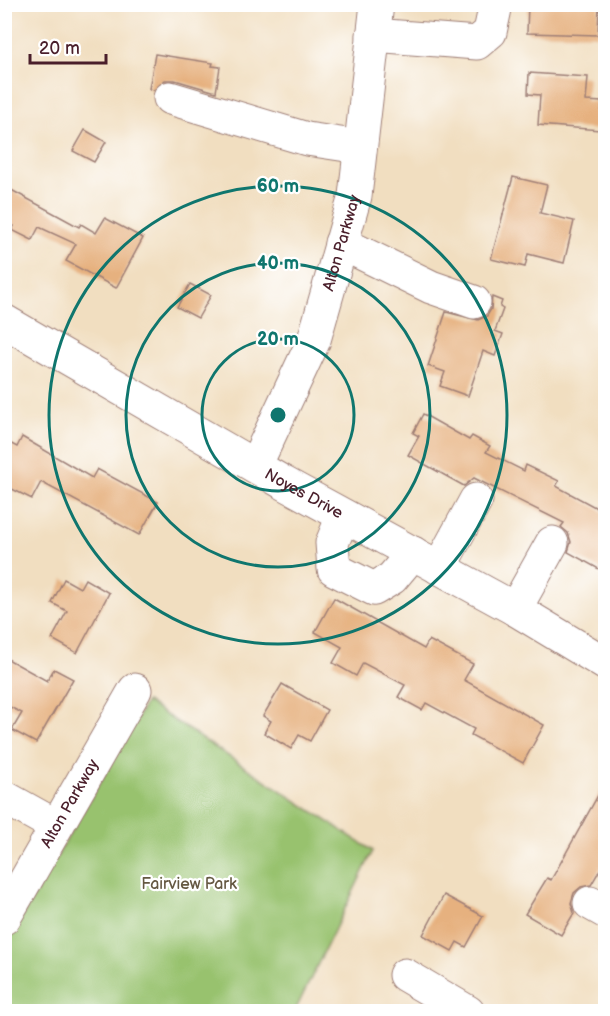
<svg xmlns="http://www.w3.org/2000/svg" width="610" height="1016" font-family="'Balsamiq Sans',sans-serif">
<rect width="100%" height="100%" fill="#fff"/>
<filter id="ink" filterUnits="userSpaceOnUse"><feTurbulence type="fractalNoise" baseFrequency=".0167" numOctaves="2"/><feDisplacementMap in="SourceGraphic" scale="12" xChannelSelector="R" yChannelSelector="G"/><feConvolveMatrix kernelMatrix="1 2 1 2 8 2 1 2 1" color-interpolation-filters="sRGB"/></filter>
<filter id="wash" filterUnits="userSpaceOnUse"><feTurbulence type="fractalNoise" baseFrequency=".008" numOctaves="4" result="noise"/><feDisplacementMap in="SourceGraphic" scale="24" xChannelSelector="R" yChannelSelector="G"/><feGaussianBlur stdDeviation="1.35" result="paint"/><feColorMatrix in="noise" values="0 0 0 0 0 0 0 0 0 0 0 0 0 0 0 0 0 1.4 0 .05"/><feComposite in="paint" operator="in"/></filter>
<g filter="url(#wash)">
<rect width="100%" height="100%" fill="#f1dec0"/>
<!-- green -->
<polygon fill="#98c26e" stroke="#71704c" stroke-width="1.5" points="146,702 373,851 295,1011 5,1012 5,946"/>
<g id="blocks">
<!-- building -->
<g fill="#e6b17f">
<polygon points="528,4 599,4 598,35 527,33"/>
<polygon points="155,54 213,63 212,66 220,67 216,92 175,80 165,80 154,90 149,89"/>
<polygon points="529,73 588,77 586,101 602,102 600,130 538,125 540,95 528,94"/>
<polygon points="85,130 106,142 94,162 73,151"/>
<polygon points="513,177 547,185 540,213 574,221 564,263 528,254 525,267 491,259"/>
<polygon points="4,186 79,227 81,224 96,233 105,218 143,238 116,288 66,261 76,244 39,227 32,240 12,230 14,226 4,221"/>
<polygon points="190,284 211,295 198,318 177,307"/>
<polygon points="492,297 502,301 500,307 503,309 495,331 503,334 495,356 483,351 468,396 440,386 445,372 428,366 446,312 478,320 487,316 491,309"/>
<polygon points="423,414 469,440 472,436 490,446 486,452 524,471 526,465 559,481 556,486 606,513 606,573 568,552 571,542 568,533 561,527 564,523 474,478 464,486 408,455 419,436 413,433"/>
<polygon points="22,437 92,478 97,469 158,502 139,535 41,482 32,499 4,485 4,440 17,447"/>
<polygon points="64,579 80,588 85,579 109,593 77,653 52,639 67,611 52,603"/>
<polygon points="334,598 424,649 429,640 473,664 464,680 544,725 523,763 471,735 474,729 426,703 422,710 398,697 405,685 363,663 356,676 333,663 342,647 315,632"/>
<polygon points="4,657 47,681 54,669 73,679 36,743 12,730 22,713 4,704"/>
<polygon points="282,684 327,710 310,741 299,735 291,749 264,733 271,721 263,716"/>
<polygon points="606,781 606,859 591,885 581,887 574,893 571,903 574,913 561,935 525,914 547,878 551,880"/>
<polygon points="444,895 483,916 466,947 457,942 452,951 423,935"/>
</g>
</g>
</g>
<g filter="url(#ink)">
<use href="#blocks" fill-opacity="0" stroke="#9e7e76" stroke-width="1.5"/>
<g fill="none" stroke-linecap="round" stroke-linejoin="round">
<defs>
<g id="minor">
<polyline points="373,35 477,43 490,32 496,4"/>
<polyline points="170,98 307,139 360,147"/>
<polyline points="341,243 431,287 474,302"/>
<path id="s1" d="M4,321L284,483L515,609L606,664"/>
<path id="s2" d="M255,466L314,340L355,196L377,4"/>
<polyline points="343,516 332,543 334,569 374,589 392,578 413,553"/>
<polyline points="439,568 476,500"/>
<polyline points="515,609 552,543"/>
<polyline points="4,797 56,826"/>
<polyline points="590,903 606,912"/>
<path id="s3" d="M4,918L135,690"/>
<polyline points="405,975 468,1012"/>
</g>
</defs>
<!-- minor casing -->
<use href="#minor" stroke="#9e7e76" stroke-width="35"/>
<!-- minor -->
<use href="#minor" stroke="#fff" stroke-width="33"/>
</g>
</g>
<!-- distance rings -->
<g fill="none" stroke="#0f766e" stroke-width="3">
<circle cx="278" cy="415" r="76"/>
<circle cx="278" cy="415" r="152"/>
<circle cx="278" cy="415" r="229"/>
</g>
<g text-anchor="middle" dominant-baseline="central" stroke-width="4.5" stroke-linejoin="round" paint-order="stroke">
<!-- street labels -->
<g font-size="16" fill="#4a1f2b" stroke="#fff">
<text stroke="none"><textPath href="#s2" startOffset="240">Alton Parkway</textPath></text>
<text stroke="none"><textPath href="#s1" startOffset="346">Noyes Drive</textPath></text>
<text stroke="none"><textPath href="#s3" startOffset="132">Alton Parkway</textPath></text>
</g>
<!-- park labels -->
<g font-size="16" fill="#655842" stroke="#fff">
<text x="189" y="884">Fairview Park</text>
</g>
</g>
<circle cx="278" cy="415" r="9" fill="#0f766e" stroke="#fff" stroke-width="3"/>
<g font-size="18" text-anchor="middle" font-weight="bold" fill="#0f766e" stroke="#fff" stroke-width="4.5" stroke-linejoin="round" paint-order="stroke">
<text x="278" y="192">60 m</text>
<text x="278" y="269">40 m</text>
<text x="278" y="345">20 m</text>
</g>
<!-- margin -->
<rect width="610" height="1016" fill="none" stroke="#fff" stroke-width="24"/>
<!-- scale -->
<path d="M30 54v9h76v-9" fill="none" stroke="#4a1f2b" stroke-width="3"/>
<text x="39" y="54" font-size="18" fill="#4a1f2b" stroke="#ffffff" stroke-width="4.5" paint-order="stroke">20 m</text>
</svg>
